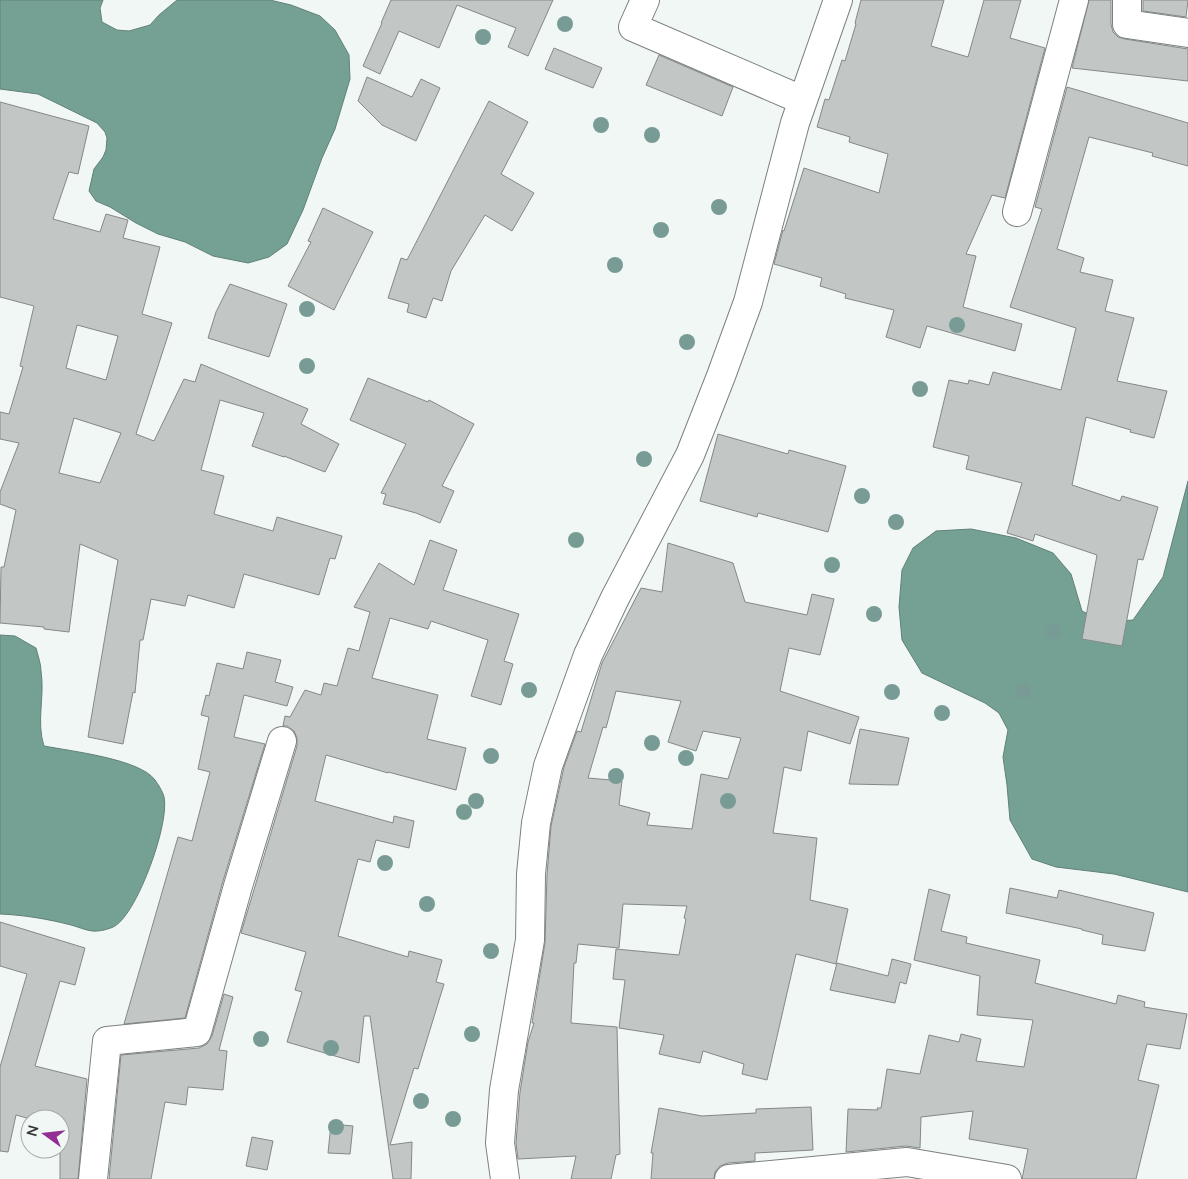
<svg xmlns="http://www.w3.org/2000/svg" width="1188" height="1179" font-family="Lato,sans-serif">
<rect width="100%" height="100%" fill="#f1f7f5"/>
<!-- water -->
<g fill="#75a195" stroke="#618178">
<polygon points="0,0 103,0 100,8 102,22 117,30 129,31 150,25 159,15 177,0 270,0 291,5 320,16 335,30 349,55 350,79 335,129 322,158 303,210 287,244 269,257 248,263 213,256 185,242 158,234 136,223 110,207 96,201 89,191 94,169 103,157 106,150 107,138 105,132 97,123 38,94 0,89"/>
<polygon points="1188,481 1188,892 1114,874 1056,867 1032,859 1010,820 1007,785 1003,757 1008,730 999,713 985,703 922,673 902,640 899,607 902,570 913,548 936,531 971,529 1016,538 1053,553 1071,574 1082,611 1104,622 1133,620 1163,577"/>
<path d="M0,635L15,636L36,648C38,656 41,664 41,671C45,696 36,722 44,746C70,751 140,759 155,780C158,784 163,792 164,797C170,822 138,912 115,926C112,928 102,931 97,931C89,932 79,927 71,925C48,919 24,915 0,914Z"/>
</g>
<!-- building -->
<g fill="#c2c7c5" stroke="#848988" fill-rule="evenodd">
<polygon points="391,0 553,0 528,56 508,47 516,28 457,5 439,48 399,31 380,74 363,66 382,23 381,23"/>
<polygon points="861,0 944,0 931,46 968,57 984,0 1021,0 1010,38 1045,48 1005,198 992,195 966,254 976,256 963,307 1022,324 1015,351 927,326 920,348 886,337 894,310 845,298 846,294 820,286 822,278 774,264 783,230 784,231 804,168 879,193 888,154 849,142 850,137 817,127 825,99 829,100 842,60 845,61 856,24 855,23"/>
<polygon points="1089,0 1111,0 1111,24 1113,32 1118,37 1125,39 1188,49 1188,81 1072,68"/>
<polygon points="1143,0 1188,0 1186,17 1143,11"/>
<polygon points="554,48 602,68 593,88 545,69"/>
<polygon points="659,55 733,87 722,116 646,85"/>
<polygon points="367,77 412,97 421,79 440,88 416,141 382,125 358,101"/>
<polygon points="1067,87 1188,123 1188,166 1152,156 1153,153 1089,137 1057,249 1084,258 1080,272 1113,280 1105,311 1134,318 1117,381 1167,391 1154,438 1130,432 1131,430 1086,417 1072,485 1120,501 1122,496 1158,507 1143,560 1138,559 1122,646 1082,639 1097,555 1035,534 1033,541 1007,533 1022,483 966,469 969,456 933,447 949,380 968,384 969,380 989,385 993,372 1061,390 1076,328 1010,307 1042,209 1035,207"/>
<polygon points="489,101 528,122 501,174 534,193 512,231 485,215 451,271 442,301 433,298 426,318 407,312 409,304 388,298 401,258 407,260"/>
<path d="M0,102L89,126L78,174L69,172L53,219L100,232L106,214L128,220L123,238L160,247L142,314L172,323L136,434L154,441L184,379L195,382L201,364L308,409L301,424L339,444L325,472L284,456V457L252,446L264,413L220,400L201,470L224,476L214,514L273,531L277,517L342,536L335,559L330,558L319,595L244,574L234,608L188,595L185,606L151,599L143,640H140L135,693L133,692L123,744L88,737L118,560L80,544L69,632L44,629V627L0,623L1,567H4L16,510L0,504V492L19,443L0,439V412L9,414L23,367L20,366L34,306L0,297ZM77,325L118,336L106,380L66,368ZM74,418L121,433L100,483L59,473Z"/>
<polygon points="323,208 373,232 334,310 288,286 311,242 308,241"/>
<polygon points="230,284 287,304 269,357 208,338 216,312"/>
<polygon points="368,378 428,402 429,400 474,424 442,486 454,491 440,523 416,513 383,504 386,494 381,493 406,444 350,420"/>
<polygon points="718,434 788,454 789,450 846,466 828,532 758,513 757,517 700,501"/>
<polygon points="430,540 457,550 443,590 519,614 504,661 513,664 501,705 471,696 488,640 431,621 428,629 390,618 372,678 438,695 427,739 466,748 456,790 388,772 388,773 326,755 315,801 393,823 394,816 414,821 409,848 376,840 370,862 358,859 338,936 408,957 409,951 442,960 436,982 444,984 418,1069 414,1068 390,1145 412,1142 411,1179 393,1179 370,1016 364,1016 359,1063 287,1042 302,992 295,990 306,952 241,933 297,746 297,738 294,731 287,726 283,726 285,716 290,717 305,690 321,695 324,683 337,686 348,648 359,651 370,612 354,607 379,563 414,585"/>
<path d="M668,543L733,563L745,602L807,615L812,594L834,599L820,655L789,648L780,691L859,717L850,744L808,731L801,771L784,767L773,833L817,838L810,900L848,909L836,964L796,954L767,1080L742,1074L744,1064L703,1051L700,1063L659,1054L664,1035L619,1028L625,980L613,979L616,949L679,955L686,919L684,918L687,906L623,904L619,948L578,944L576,963H574L571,1023L617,1027L620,1154L616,1155L611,1179H571L576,1156L518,1159L516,1143L520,1092L528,1042L534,1023H532L545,943L547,875L551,826L564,767L577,731L581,732L602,663L641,588L662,592ZM616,691L681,701L668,742L696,751L703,731L741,738L728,779L701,774L692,829L647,825L650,813L619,805L622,781L588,778L603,727L606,728Z"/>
<polygon points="247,652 281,660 275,682 293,687 287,706 244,695 234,737 265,744 223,881 185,1018 124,1024 178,837 192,841 210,772 198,769 209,717 201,715 206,695 209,696 217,663 243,669"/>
<polygon points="860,729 909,738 898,785 849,784"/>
<polygon points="1010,888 1057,898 1059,890 1154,913 1145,951 1102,944 1103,935 1082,930 1082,929 1006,913"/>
<polygon points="929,889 950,895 941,931 967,937 966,943 1040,960 1035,983 1116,1004 1118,995 1145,1002 1144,1007 1187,1014 1180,1049 1147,1044 1138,1080 1159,1085 1136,1179 1022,1179 1028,1149 969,1139 973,1111 921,1117 920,1148 906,1146 846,1152 848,1109 878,1110 877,1108 881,1108 887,1069 920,1074 929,1035 959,1042 961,1034 981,1039 976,1061 1024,1067 1033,1020 977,1015 980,976 914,960"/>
<polygon points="0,922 85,948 75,985 60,981 35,1066 87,1079 78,1179 60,1179 60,1119 30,1119 16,1115 8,1152 0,1151 0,1067 27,974 0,966"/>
<polygon points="892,959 911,964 906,984 900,982 895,1003 830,990 837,963 888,976"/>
<polygon points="224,994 233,997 219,1050 227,1051 223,1090 188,1087 186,1105 165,1102 151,1179 109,1179 121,1055 199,1048 207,1044 212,1036"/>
<polygon points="811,1107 813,1150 755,1153 755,1161 728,1163 720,1166 715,1172 714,1179 651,1179 653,1153 651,1153 659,1108 702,1116 756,1113 756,1109"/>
<polygon points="331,1124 353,1126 350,1154 328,1153"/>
<polygon points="252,1137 273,1141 267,1170 246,1166"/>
</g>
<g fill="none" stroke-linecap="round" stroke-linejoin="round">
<defs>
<g id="street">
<polyline points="645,0 633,27 802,100"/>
<polyline points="1127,0 1127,24 1188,33"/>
<polyline points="1017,212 1074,0"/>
<polyline points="93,1179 107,1041 197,1032 238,886 282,741"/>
<polyline points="505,1179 500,1143 504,1090 530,940 531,874 536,823 548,766 588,655 615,598 690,455 721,376 748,302 795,123 838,0"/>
<polyline points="729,1179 907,1162 1007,1179"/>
</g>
</defs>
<!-- street casing -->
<use href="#street" stroke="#7c8180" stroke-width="30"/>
<!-- street -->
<use href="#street" stroke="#fff" stroke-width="28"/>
</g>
<!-- trees -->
<g fill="#789c95">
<circle cx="565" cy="24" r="8"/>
<circle cx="483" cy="37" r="8"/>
<circle cx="601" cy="125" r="8"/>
<circle cx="652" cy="135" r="8"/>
<circle cx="719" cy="207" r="8"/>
<circle cx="661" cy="230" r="8"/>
<circle cx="615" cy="265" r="8"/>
<circle cx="307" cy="309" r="8"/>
<circle cx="957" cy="325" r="8"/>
<circle cx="687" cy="342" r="8"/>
<circle cx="307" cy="366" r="8"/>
<circle cx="920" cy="389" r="8"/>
<circle cx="644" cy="459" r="8"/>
<circle cx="862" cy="496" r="8"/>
<circle cx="896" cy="522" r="8"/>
<circle cx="576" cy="540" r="8"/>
<circle cx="832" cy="565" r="8"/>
<circle cx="874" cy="614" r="8"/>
<circle cx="1053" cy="631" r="8"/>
<circle cx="529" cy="690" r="8"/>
<circle cx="1023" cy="691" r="8"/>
<circle cx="892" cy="692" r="8"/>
<circle cx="942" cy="713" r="8"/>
<circle cx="652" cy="743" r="8"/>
<circle cx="491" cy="756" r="8"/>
<circle cx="686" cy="758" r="8"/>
<circle cx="616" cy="776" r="8"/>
<circle cx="476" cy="801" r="8"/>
<circle cx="728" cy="801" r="8"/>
<circle cx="464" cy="812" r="8"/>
<circle cx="385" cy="863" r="8"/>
<circle cx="427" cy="904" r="8"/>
<circle cx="491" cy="951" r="8"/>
<circle cx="472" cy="1034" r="8"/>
<circle cx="261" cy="1039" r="8"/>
<circle cx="331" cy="1048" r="8"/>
<circle cx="421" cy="1101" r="8"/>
<circle cx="453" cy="1119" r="8"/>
<circle cx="336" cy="1127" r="8"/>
</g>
<!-- north arrow -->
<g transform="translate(45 1134) rotate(285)"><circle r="24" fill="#f1f7f5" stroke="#a5a9a8"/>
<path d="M0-4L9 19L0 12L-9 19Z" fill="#922e94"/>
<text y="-8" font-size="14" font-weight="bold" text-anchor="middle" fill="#333534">N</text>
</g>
</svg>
